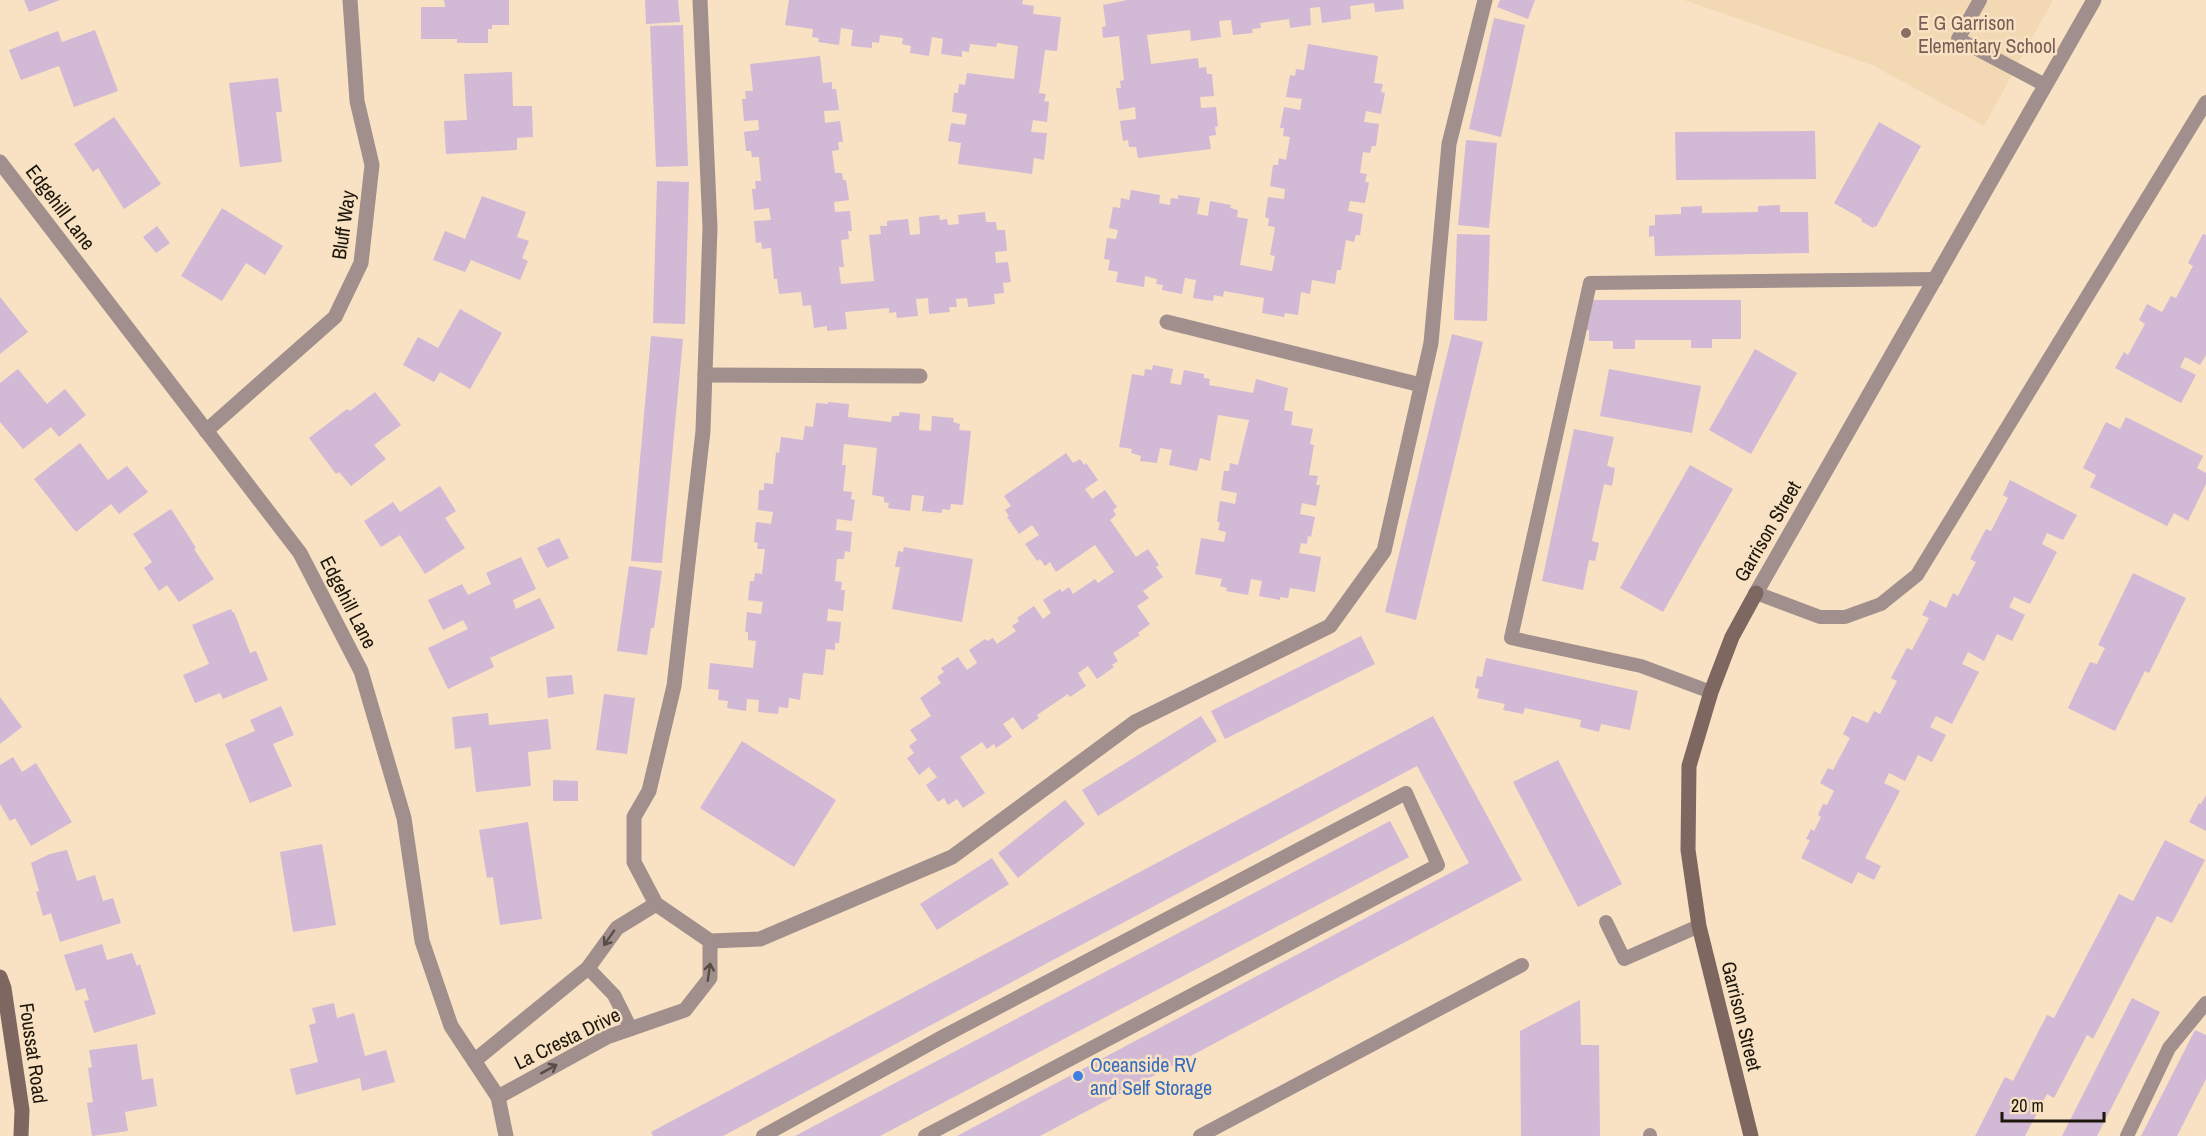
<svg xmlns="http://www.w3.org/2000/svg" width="2206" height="1136" font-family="'Archivo Narrow',sans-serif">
<rect width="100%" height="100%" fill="#f8e2c3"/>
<!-- built -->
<polygon fill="#f2d9b3" points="1684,0 2053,0 1984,126 1872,65"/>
<!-- building -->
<g fill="#d2b9d5">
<polygon points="24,0 60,0 29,12"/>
<polygon points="444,0 509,0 509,25 492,25 492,29 488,29 488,43 457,43 457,39 421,39 421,7 445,7"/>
<polygon points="645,0 678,0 680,22 646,24"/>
<polygon points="789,0 1023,0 1022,4 1034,6 1033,14 1061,17 1057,51 1045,50 1039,93 1046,94 1044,101 1049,102 1047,122 1033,120 1031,132 1047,133 1044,160 1034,158 1032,174 958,164 961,143 948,141 951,123 965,125 967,114 952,112 954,93 958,93 959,84 965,85 967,73 1014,79 1018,46 997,43 996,47 970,44 969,52 962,51 962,57 941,54 943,39 932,37 929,56 910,53 911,46 902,44 903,38 880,35 879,43 872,42 872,48 851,46 853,30 841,28 839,45 818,42 819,38 812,37 813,29 785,25"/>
<polygon points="1127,0 1403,0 1404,9 1375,12 1374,3 1350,6 1351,19 1322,23 1320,7 1310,8 1311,25 1290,28 1289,19 1260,23 1261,28 1252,29 1253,33 1233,35 1231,20 1219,21 1221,37 1191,41 1190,30 1147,35 1151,64 1198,58 1199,68 1206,67 1207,74 1212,74 1214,96 1200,97 1201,108 1216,107 1218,126 1215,127 1216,135 1209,136 1211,149 1138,158 1136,147 1129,147 1128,140 1123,141 1120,121 1136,119 1135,107 1119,110 1116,88 1121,88 1120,81 1124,80 1119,36 1103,38 1102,27 1106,26 1103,5"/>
<polygon points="1500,0 1535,0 1528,19 1497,7"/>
<polygon points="1494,18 1525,25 1501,137 1469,129"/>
<polygon points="683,25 688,166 656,167 650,26"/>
<polygon points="95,30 118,91 74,107 59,66 21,80 9,50 58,31 62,42"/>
<polygon points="1308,44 1378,56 1374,83 1383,84 1381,92 1385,93 1381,114 1366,111 1364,122 1379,124 1376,146 1372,146 1370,153 1363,152 1360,173 1367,174 1365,181 1369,183 1365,203 1350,201 1348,211 1363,214 1360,235 1356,235 1354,242 1346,240 1341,270 1337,270 1335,284 1312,280 1310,294 1301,292 1298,315 1285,313 1284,317 1262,313 1264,298 1224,291 1223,297 1214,295 1213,301 1193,298 1196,280 1185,278 1182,294 1162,290 1163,285 1156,284 1157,279 1145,276 1144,287 1116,282 1118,272 1108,270 1110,260 1104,259 1107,238 1116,239 1118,230 1109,228 1113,207 1120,208 1121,198 1129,200 1131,190 1160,195 1159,203 1170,205 1171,198 1178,199 1178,195 1200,198 1197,214 1208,216 1210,201 1231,205 1230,208 1238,210 1237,217 1248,219 1240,265 1272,271 1275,256 1270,255 1275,227 1268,226 1269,219 1265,217 1268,197 1284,199 1285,189 1270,186 1273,165 1278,165 1279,158 1286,160 1290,137 1283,136 1284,128 1280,128 1284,107 1300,110 1302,99 1286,97 1290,75 1295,76 1296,69 1304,70"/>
<polygon points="820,56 823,83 832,82 832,89 836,89 839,110 824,111 825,123 840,121 843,142 838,142 839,150 832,151 835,173 842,173 843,180 846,180 849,200 834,202 835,212 850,211 852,231 848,231 849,239 841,240 844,267 839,267 841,284 874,281 869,235 881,234 880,226 887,226 887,221 908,219 910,235 920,234 919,217 939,215 940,220 947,219 948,225 959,224 958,215 985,212 986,222 996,222 997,230 1005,230 1007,251 995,252 996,263 1008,262 1011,282 1003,283 1004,293 994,294 995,304 968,307 967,298 956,299 957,307 949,307 950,312 929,314 928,298 916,299 918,316 897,318 896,312 889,313 889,308 845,312 847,329 827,331 827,326 814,328 811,305 803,306 801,292 779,294 777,279 774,279 771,248 762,249 761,242 756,243 754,221 771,220 769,208 754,210 752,189 756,189 755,181 761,181 759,157 752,157 751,151 746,151 744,132 759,130 758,120 744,121 742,99 746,99 745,91 753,91 750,64"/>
<polygon points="512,72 513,106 532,106 533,137 517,138 517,150 446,154 444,121 467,120 464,74"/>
<polygon points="278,78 282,112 276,112 282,162 240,167 229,83"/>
<polygon points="114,117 161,184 124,209 98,168 93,172 74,144"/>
<polygon points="1879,122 1921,146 1876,227 1874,226 1873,228 1861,221 1862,219 1834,203"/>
<polygon points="1815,131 1816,179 1676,180 1675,132"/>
<polygon points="1466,140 1497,143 1489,228 1458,225"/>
<polygon points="657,181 689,182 685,324 653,323"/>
<polygon points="482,196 526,212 517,237 529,241 522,258 528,261 520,280 471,260 465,272 433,260 445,231 465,239"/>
<polygon points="1780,205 1780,212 1808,212 1809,253 1655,256 1654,236 1649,237 1649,226 1655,225 1655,215 1681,214 1681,207 1702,206 1702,213 1758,212 1758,206"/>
<polygon points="222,208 283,246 265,275 246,263 222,301 181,276"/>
<polygon points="157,226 170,243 156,253 143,237"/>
<polygon points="1457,234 1490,235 1487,321 1454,320"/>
<polygon points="2203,234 2206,235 2206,355 2200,365 2185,357 2180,367 2196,375 2181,403 2115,368 2124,352 2128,355 2145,324 2139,320 2147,304 2162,312 2171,296 2176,298 2193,266 2188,263"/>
<polygon points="0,297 28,332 0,354"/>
<polygon points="1589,300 1741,300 1741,339 1712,339 1712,348 1691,348 1691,340 1635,340 1635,349 1613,349 1613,341 1589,341 1589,330 1584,330"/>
<polygon points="460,309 502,333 470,389 440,372 434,382 403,365 418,337 438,348"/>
<polygon points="1452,334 1483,342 1416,620 1385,612"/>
<polygon points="651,336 683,339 662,563 631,561"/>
<polygon points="1755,349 1797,373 1751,454 1709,430"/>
<polygon points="1153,365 1173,369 1170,383 1181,385 1184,370 1204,374 1204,378 1210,379 1209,385 1253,393 1256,379 1288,388 1284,410 1293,412 1291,425 1313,429 1310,444 1314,445 1309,475 1318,476 1316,485 1320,485 1316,506 1302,503 1300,514 1315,517 1311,537 1308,536 1307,544 1301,543 1299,553 1321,557 1315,592 1290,588 1288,598 1280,597 1280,600 1259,596 1262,581 1251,579 1248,595 1226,591 1227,588 1220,586 1222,579 1195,574 1201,538 1224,542 1226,532 1218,530 1220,522 1217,522 1220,501 1235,504 1237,493 1221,490 1224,471 1229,471 1230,463 1238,465 1249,420 1218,415 1210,461 1200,458 1197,471 1169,465 1172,450 1160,448 1157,463 1140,461 1141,456 1131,453 1132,449 1119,447 1132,374 1144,376 1145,369 1152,370"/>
<polygon points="18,369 47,404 65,389 86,415 59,437 51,427 23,449 0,422 0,383"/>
<polygon points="1609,369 1701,386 1692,433 1600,416"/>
<polygon points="375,392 401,425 374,445 386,459 351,486 339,472 336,474 309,438 347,409 350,411"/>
<polygon points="828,402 849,404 848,417 891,422 892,416 899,416 900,412 920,414 919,430 931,431 932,416 954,418 953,422 960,424 959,430 971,431 963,505 951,504 950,510 942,509 942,513 922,511 924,496 912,495 910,511 888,508 889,503 884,502 884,497 872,495 877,448 844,444 842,465 846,465 843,491 852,492 851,499 855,500 852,521 837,519 836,530 852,532 850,552 845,551 844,559 837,559 835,581 842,582 841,590 845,590 843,611 828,609 827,621 841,622 839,643 835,643 835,650 826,649 823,675 803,673 800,700 789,698 788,708 779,707 778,714 758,712 759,700 747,699 746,711 727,708 728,701 718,700 719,690 708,689 710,663 753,668 756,641 748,640 748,632 745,632 747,612 761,614 763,602 748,600 750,581 754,581 755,573 762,574 765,549 757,549 758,543 754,542 756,522 771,524 773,512 758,510 759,490 764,490 764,483 773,484 776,452 779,453 781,437 803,440 805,426 813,427 816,403 828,404"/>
<polygon points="2126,417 2203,456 2197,468 2206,473 2206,484 2188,521 2174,513 2167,526 2090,487 2096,475 2083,468 2106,422 2120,429"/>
<polygon points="1574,429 1614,437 1607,466 1615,468 1612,486 1604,484 1592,541 1599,543 1595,561 1589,560 1583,590 1542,581"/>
<polygon points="80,443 108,480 127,466 148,492 119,514 111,504 76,532 34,479"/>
<polygon points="1066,453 1073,463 1080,459 1084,465 1086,463 1098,480 1085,489 1092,499 1105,490 1117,507 1113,510 1116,515 1110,520 1136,557 1148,549 1159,565 1156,567 1163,577 1143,591 1149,598 1137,606 1150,624 1138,633 1140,635 1113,653 1118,661 1112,665 1114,667 1097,679 1088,666 1078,673 1086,686 1070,697 1068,694 1037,715 1039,718 1022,730 1013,717 1003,724 1012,737 996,748 994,744 987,749 982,742 960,757 985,793 963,808 957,799 948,805 944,798 938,802 926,785 937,777 929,767 919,775 907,758 914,753 909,746 917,740 910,730 931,716 920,698 941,683 937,677 944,672 941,668 958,657 967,670 977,663 969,650 985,639 987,641 993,638 997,644 1016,631 1012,626 1019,621 1017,618 1034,606 1043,619 1051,613 1043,600 1060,589 1062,592 1069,587 1073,594 1095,579 1098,583 1114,572 1095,545 1056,572 1050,562 1045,566 1040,559 1037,561 1025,544 1039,535 1032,525 1019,534 1007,517 1009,516 1005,510 1011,506 1004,496"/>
<polygon points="1690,465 1733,489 1663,612 1620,588"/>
<polygon points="2010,480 2077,515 2063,540 2047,533 2042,544 2057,552 2030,604 2014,597 2009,607 2025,615 2012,641 1997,634 1984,661 1968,652 1962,664 1979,672 1952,724 1936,716 1930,727 1946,735 1932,762 1918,755 1905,781 1889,773 1884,783 1900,791 1865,858 1881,866 1874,880 1858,872 1852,884 1801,858 1810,840 1806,839 1811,829 1814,831 1821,817 1818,815 1823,804 1827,805 1834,791 1820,783 1828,768 1833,770 1850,738 1843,734 1852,716 1868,723 1874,711 1880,714 1897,681 1891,678 1907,648 1912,650 1929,618 1922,615 1930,600 1946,608 1953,593 1958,596 1976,562 1970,559 1986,529 1991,531 2008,498 2003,495"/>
<polygon points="440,486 456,511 445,518 465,548 425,574 400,535 381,547 364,521 393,502 400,512"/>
<polygon points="171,509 196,548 194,549 214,579 179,602 167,585 159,591 144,568 152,562 133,534"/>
<polygon points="559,538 569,558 547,568 537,548"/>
<polygon points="904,547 973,559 962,622 892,609 900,567 895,567 898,551 903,552"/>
<polygon points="521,557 536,589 513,600 516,609 540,598 555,628 490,658 494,667 448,689 428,648 468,629 463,620 443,630 428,600 462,584 468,595 491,584 486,573"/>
<polygon points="629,566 662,571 654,628 651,628 647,655 617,651"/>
<polygon points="2133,573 2186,598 2149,673 2145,671 2115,731 2068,708 2090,662 2097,664 2105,648 2098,645"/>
<polygon points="231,609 233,613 234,612 250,653 256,651 268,680 223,699 220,693 195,703 183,675 209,664 192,625"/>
<polygon points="1361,636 1375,664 1225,739 1211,711"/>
<polygon points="1486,658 1638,691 1630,730 1601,724 1599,732 1580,727 1581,720 1525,708 1523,714 1503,710 1505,704 1477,698 1479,689 1475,688 1477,676 1482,677"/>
<polygon points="572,675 574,694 548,698 546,677"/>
<polygon points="604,694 635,698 627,754 596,750"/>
<polygon points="0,697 22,727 0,744"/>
<polygon points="281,706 294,735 273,744 292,786 250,803 225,744 255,731 250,720"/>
<polygon points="488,713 489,725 548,719 551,749 528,752 531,786 476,792 471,747 455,749 452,717"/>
<polygon points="1201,716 1217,741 1098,816 1082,790"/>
<polygon points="1433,716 1522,880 1040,1136 957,1136 1469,863 1417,766 723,1136 653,1136 651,1132"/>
<polygon points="742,741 836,800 794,867 700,808"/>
<polygon points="13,757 22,772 36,763 72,822 31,846 15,818 10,821 0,804 0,765"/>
<polygon points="1558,760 1622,884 1578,907 1513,782"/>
<polygon points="553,780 578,781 578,801 553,801"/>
<polygon points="2206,795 2206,831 2189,822 2199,803 2201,804"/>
<polygon points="1065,800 1085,824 1018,878 998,853"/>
<polygon points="1390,821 1409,857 880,1136 795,1136"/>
<polygon points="528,822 542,919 500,925 493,877 487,878 479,830"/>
<polygon points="2165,840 2205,860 2172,923 2157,916 2093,1039 2087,1035 2054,1098 2047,1094 2025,1136 1975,1136 2005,1077 2013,1081 2047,1015 2054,1018 2119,894 2133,901"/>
<polygon points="322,844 336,925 293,932 280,852"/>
<polygon points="67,850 77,881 95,875 103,901 113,898 121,923 60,942 51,913 43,916 36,892 39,891 31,863 50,854"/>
<polygon points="992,858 1009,884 937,930 920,904"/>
<polygon points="102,944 107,960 132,953 137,966 140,964 156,1014 94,1033 84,1001 89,1000 85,988 76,991 64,955"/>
<polygon points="2132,998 2160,1012 2097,1136 2062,1136"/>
<polygon points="1580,1000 1581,1045 1599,1045 1600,1136 1521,1136 1520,1031"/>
<polygon points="334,1003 337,1018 354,1013 365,1056 386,1050 395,1082 362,1091 360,1078 296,1095 290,1069 318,1062 309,1025 316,1023 312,1008"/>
<polygon points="2195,1030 2206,1035 2206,1079 2177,1136 2141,1136"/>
<polygon points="137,1044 142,1080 153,1078 157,1106 125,1112 128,1131 92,1136 87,1103 93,1102 88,1068 92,1067 89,1050"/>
</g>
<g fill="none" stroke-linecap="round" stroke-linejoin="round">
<!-- lane -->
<g stroke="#a08f8c" stroke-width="14">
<polyline points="1980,0 1958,39 2045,85"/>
<polyline points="1756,593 1820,617 1845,617 1881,604 1917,575 2206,102"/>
<polyline points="1711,692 1641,666 1511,638 1590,283 1936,279"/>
<polyline points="1606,922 1624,959 1699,926"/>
<polyline points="588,968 614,995 631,1029"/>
<polyline points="1650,1135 1650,1136"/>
<polyline points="763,1136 944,1036 1406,793 1438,865 925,1136"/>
<polyline points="1200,1136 1522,965"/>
<polyline points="2127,1136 2169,1048 2206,1003"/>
</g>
<!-- street -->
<g stroke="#a08f8c" stroke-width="15">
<polyline points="700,0 710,228 703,431 674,686 649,791 634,817 634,862 656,904 710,941 760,939 952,857 1135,722 1330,626 1384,551 1431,343 1449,144 1485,0"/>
<polyline points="0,162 300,553 361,671 404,818 422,941 451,1026 498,1097 506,1136"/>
<polyline points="1167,322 1421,385"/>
<polyline points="705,375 920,376"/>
<polyline points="206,431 335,317 361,263 372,165 357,101 350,0"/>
<polyline points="1756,593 2094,0"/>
<polyline points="474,1061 588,968 617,928 656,904"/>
<polyline points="498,1097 607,1037 685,1010 710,978 710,941"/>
</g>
<!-- secondary -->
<g stroke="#7e6661" stroke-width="15">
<polyline points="0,977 4,988 22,1110 21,1136"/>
<polyline points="1751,1136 1699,926 1688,850 1689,766 1711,692 1732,637 1756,593"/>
</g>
</g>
<!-- one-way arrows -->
<defs><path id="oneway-shaft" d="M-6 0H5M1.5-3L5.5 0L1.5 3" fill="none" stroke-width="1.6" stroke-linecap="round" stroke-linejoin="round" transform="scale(1.5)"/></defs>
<g stroke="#584c45">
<use href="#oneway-shaft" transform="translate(609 938) rotate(125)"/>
<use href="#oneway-shaft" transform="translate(709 972) rotate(-82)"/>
<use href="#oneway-shaft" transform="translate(549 1069) rotate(-29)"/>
</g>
<!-- markers -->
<circle fill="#8d6e63" stroke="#f8e2c3" stroke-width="2" cx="1906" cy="33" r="6"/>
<circle fill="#3f7fe0" stroke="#f8e2c3" stroke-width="2" cx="1078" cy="1076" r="6"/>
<g text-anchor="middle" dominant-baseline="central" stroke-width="5" stroke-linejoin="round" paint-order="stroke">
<!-- education labels -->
<g font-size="20" fill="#785e54" stroke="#f8e2c3" text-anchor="start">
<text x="1918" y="22">E G Garrison<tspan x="1918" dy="23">Elementary School</tspan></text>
</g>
<!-- street labels -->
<g font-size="20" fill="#1d160b" stroke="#f8e2c3">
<text transform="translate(61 207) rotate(53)">Edgehill Lane</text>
<text transform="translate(343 225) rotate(-82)">Bluff Way</text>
<text transform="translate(1767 531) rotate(-60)">Garrison Street</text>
<text transform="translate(349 602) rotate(63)">Edgehill Lane</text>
<text transform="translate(1742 1016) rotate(76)">Garrison Street</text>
<text transform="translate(567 1038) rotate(-26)">La Cresta Drive</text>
<text transform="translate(34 1053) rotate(82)">Foussat Road</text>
</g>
<!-- shop labels -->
<g font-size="20" fill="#366cbe" stroke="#f8e2c3" text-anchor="start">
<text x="1090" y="1064">Oceanside RV<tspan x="1090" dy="23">and Self Storage</tspan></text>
</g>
</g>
<!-- scale -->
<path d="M2002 1112v9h102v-9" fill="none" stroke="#1d160b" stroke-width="3"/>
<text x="2011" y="1112" font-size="18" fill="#1d160b" stroke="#f8e2c3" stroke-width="4.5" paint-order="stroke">20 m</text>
</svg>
